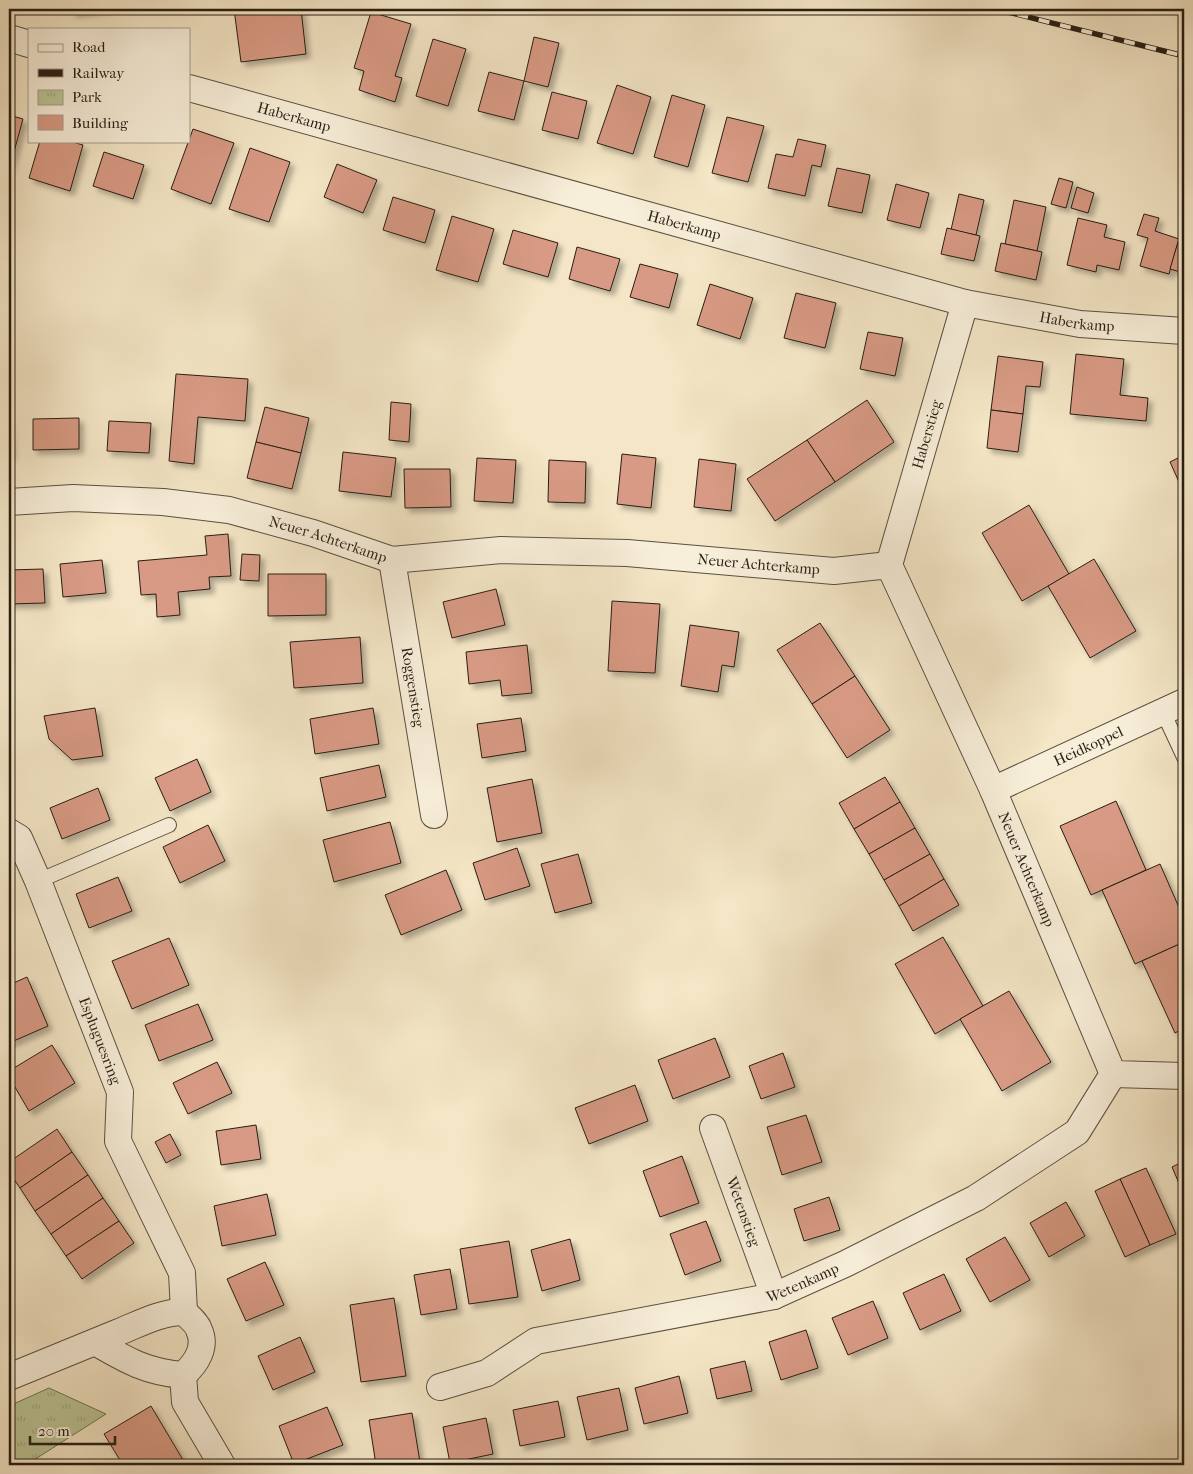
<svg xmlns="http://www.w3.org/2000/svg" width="1193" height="1474" font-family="'IM FELL French Canon',serif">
<defs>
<pattern id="park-tufts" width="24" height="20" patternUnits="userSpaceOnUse" patternTransform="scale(1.25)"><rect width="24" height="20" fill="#bbc596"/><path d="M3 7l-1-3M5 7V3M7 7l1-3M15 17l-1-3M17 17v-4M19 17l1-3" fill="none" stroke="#a1a980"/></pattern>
<filter id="shadow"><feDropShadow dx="4.5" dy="4.5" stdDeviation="2.5" flood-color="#0004"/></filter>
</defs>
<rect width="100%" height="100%" fill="#f4e6c6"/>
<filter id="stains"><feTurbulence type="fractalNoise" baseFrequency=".004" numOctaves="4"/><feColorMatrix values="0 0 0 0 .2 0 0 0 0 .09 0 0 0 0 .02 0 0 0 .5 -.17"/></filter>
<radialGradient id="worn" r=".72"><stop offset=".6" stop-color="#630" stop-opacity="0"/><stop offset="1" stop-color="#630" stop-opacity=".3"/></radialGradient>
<!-- park -->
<polygon fill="url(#park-tufts)" stroke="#727256" points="49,1388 106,1414 26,1465 9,1465 9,1406"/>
<!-- building -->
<g fill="#d89a84" stroke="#281e15" filter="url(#shadow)">
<polygon points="71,9 106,9 72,13"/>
<polygon points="234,9 301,9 306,54 241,62"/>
<polygon points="371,12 411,24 395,76 402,78 395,102 359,90 364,71 354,68"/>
<polygon points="534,37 559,43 548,87 524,81"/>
<polygon points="433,39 466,49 448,106 416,96"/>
<polygon points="489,72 524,81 514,120 478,111"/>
<polygon points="617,85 651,97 633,154 597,143"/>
<polygon points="552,92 587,101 578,139 542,130"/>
<polygon points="672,95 705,105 688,167 654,157"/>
<polygon points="9,115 23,119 9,170"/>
<polygon points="727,117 764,126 748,182 712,173"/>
<polygon points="193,129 234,143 211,204 171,189"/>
<polygon points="798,139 826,145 821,167 812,165 805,196 768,188 776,154 793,157"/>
<polygon points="40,141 69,141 83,145 70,191 29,178"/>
<polygon points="250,148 290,162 269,222 229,209"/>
<polygon points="104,152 144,165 133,199 93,186"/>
<polygon points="337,164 377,180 363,213 324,197"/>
<polygon points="837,168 870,175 862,213 828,206"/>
<polygon points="1059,178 1073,182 1066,208 1051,204"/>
<polygon points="896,184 929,193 920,228 887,220"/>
<polygon points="1077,187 1094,193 1088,213 1071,208"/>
<polygon points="959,194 984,200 976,235 951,230"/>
<polygon points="393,197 435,210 425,243 383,230"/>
<polygon points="1014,200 1046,207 1037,251 1005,244"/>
<polygon points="1144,214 1159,218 1155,231 1179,239 1169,274 1140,266 1148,238 1137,235"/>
<polygon points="452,216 494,229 478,282 436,270"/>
<polygon points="1078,218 1107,225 1104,237 1125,242 1119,270 1097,265 1096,272 1067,265"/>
<polygon points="947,228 980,236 974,261 941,254"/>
<polygon points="513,230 558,243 548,277 503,264"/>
<polygon points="1178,242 1184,244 1184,273 1170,269"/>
<polygon points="1001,243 1042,252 1036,280 995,271"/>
<polygon points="577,247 620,259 610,291 569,279"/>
<polygon points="640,264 678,274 669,308 630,297"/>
<polygon points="710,284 753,298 740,339 697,325"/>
<polygon points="796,293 836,303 825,348 784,338"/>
<polygon points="868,332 903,338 895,376 860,369"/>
<polygon points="1076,354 1124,359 1120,395 1148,398 1146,421 1070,414"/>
<polygon points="998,356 1043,362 1040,387 1026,386 1023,414 991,410"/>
<polygon points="176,374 248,379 245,421 198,417 194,464 169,461"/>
<polygon points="867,400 894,442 835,482 807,440"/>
<polygon points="391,402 411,404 409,442 389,440"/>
<polygon points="265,407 309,418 301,453 256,442"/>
<polygon points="991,410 1023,414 1018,452 987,448"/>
<polygon points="79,418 79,449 33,450 33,419"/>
<polygon points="9,421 11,455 9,456"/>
<polygon points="109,421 151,423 149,453 107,451"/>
<polygon points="807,440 835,482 775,521 747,479"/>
<polygon points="256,442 301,453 292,489 247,478"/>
<polygon points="343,452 396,458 391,497 339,491"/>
<polygon points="622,454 656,458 651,508 617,504"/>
<polygon points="1184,455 1184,493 1170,462"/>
<polygon points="477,458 516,460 513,503 474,501"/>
<polygon points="699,459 736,464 731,511 694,507"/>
<polygon points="549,460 586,462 585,503 548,502"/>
<polygon points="404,469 450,469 451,507 405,508"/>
<polygon points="1029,505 1069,574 1022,601 982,533"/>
<polygon points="228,534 231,576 209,577 210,589 178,592 180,615 157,617 156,594 141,595 138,561 207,555 205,536"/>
<polygon points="242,554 260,555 259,581 240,580"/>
<polygon points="1094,559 1136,631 1090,658 1048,586"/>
<polygon points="102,560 106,593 63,597 60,564"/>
<polygon points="43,569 45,603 9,604 9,570"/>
<polygon points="268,574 326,574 326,615 268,616"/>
<polygon points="496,589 505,625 452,638 443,602"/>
<polygon points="612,601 660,604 655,673 608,671"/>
<polygon points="820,623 855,676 812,704 777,650"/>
<polygon points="690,625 739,632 734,667 722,665 718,692 681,686"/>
<polygon points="360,637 363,683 294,688 290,642"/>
<polygon points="527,645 532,693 502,696 500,680 469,684 466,652"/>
<polygon points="855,676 890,730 847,758 812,704"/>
<polygon points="95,708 103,756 72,760 49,739 44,716"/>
<polygon points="373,708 379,744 315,754 310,719"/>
<polygon points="521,718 526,751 482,758 477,724"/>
<polygon points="197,759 211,792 170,811 155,778"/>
<polygon points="379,765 386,797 327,811 320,778"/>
<polygon points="885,777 900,802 854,829 839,803"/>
<polygon points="532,779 542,833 497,842 487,788"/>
<polygon points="98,788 110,820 62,839 50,808"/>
<polygon points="1116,801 1146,870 1091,895 1060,826"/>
<polygon points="900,802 915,828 869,854 854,829"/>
<polygon points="390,822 401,863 334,882 323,840"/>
<polygon points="208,825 225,861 180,883 163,847"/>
<polygon points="915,828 930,854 884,880 869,854"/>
<polygon points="517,848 530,886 485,900 473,863"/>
<polygon points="578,854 592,903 555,913 541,864"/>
<polygon points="930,854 944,879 899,906 884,880"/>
<polygon points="1160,864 1184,919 1184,942 1135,964 1102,890"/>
<polygon points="446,870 462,910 401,935 385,895"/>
<polygon points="118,877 132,911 89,928 76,894"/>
<polygon points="944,879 959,905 913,931 899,906"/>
<polygon points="943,937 983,1006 935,1034 895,964"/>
<polygon points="169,938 189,985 132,1009 112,961"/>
<polygon points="1184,942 1184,1028 1175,1033 1142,961"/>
<polygon points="27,977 48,1026 9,1043 9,985"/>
<polygon points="1009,991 1051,1062 1002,1091 960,1019"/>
<polygon points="198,1004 213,1040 159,1061 145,1025"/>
<polygon points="715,1038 730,1077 673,1099 658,1060"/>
<polygon points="52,1045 75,1083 29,1111 9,1077 9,1071"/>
<polygon points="783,1053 795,1087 761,1099 749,1066"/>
<polygon points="217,1062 232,1093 188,1114 173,1083"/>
<polygon points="635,1085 648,1121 589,1144 575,1108"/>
<polygon points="806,1115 822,1162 782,1175 767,1127"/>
<polygon points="256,1125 261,1159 221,1165 216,1131"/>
<polygon points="57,1129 72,1152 20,1188 9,1172 9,1162"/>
<polygon points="170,1134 181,1155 166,1163 155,1142"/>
<polygon points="72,1152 88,1175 35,1211 20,1188"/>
<polygon points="682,1156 699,1203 660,1217 643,1171"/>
<polygon points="1184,1161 1184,1195 1172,1167"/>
<polygon points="1146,1168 1176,1234 1150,1245 1120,1179"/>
<polygon points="88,1175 103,1198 51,1234 35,1211"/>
<polygon points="1120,1179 1150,1245 1125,1257 1095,1191"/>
<polygon points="267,1194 276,1235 222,1246 214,1206"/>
<polygon points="829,1197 840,1230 804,1241 794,1209"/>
<polygon points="103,1198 119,1221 66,1256 51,1234"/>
<polygon points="1066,1202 1085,1236 1049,1257 1030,1223"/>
<polygon points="119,1221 134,1243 82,1279 66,1256"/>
<polygon points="706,1221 721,1261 685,1275 670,1234"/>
<polygon points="1005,1237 1030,1280 990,1302 966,1259"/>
<polygon points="570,1239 580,1280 542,1291 531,1250"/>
<polygon points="509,1241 518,1297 469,1304 460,1249"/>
<polygon points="265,1262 284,1305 246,1321 227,1279"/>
<polygon points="450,1269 457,1309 421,1315 414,1275"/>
<polygon points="944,1274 961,1311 920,1330 903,1293"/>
<polygon points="394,1298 406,1376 361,1382 350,1305"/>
<polygon points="873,1301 888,1338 848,1355 832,1318"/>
<polygon points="806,1330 818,1368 781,1380 769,1342"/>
<polygon points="300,1337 315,1372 273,1390 258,1356"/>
<polygon points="745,1361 752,1391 717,1399 710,1369"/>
<polygon points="679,1376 688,1413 644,1424 635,1388"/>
<polygon points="619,1388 628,1430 587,1440 577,1397"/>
<polygon points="558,1401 565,1437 520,1446 513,1410"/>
<polygon points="151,1406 186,1465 123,1465 104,1434"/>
<polygon points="327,1407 343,1445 294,1464 279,1426"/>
<polygon points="412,1413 420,1462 401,1465 376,1465 369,1420"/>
<polygon points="486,1418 493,1454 450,1463 443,1427"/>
</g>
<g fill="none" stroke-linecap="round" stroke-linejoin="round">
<defs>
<g id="service">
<polyline points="1163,712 1184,757"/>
<polyline points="38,881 169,825"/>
</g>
<g id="minor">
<polyline points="9,38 29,44"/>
<path id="s1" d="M189,88L965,303L1080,324L1184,331"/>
<path id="s2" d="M9,502L73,498L163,502L229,510L313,533L392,560L501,550L627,553L834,571L889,565L993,790L1113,1074L1184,1076"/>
<path id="s3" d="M392,560L434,815"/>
<path id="s4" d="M889,565L965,303"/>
<path id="s5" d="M993,790L1184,702"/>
<path id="s6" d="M9,832L19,838L38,881L120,1092L118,1141L182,1273L184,1312"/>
<path id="s7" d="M713,1128L774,1296"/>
<polyline points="183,1375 185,1402 222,1465"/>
<path d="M9,1377C45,1362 82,1347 119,1332C141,1323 161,1312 184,1312C189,1317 197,1323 199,1330C207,1347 196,1364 183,1375C146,1372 126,1360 95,1342"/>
<path id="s8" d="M440,1387L487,1373L536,1341L774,1296L845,1264L976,1198L1077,1132L1113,1074"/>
</g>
</defs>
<!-- service casing -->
<use href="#service" stroke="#5b5041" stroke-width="16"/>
<!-- minor casing -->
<use href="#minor" stroke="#5b5041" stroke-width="28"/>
<!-- service -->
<use href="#service" stroke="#f8efda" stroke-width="14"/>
<!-- minor -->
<use href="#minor" stroke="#f8efda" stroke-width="26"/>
<defs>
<polyline id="rail" points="996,9 1184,56"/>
</defs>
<!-- rail casing -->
<use href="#rail" stroke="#281e15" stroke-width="5.5"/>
<!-- rail -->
<use href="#rail" stroke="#f8efda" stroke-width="4" stroke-dasharray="11" stroke-linecap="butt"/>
</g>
<g text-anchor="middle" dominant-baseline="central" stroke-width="4" stroke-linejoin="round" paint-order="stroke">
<!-- street labels -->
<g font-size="15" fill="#281e15" stroke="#f8efda">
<text stroke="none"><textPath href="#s1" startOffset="109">Haberkamp</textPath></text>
<text stroke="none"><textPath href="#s1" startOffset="514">Haberkamp</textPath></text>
<text stroke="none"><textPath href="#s1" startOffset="919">Haberkamp</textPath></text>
<text stroke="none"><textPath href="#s4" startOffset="136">Haberstieg</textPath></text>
<text stroke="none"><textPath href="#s2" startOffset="324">Neuer Achterkamp</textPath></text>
<text stroke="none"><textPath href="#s2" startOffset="759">Neuer Achterkamp</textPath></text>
<text stroke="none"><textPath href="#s3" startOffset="129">Roggenstieg</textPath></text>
<text stroke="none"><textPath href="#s5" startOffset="105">Heidkoppel</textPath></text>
<text stroke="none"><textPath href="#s2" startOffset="1224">Neuer Achterkamp</textPath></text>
<text stroke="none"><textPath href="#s6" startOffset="230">Espluguesring</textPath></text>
<text stroke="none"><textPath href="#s7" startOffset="89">Wetenstieg</textPath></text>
<text stroke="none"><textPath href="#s8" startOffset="381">Wetenkamp</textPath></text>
</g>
</g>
<!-- margin -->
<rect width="1193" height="1474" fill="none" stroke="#f4e6c6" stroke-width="30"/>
<rect x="10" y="10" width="1173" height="1454" fill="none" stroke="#281e15" stroke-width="2.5"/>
<rect x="15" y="15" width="1163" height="1444" fill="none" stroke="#281e15"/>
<!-- legend -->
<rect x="28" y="28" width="162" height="115" fill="#f8efda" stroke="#a59b8b"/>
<rect x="38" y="44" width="25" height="8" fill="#f8efda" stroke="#a59b8b"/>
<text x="72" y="52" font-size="15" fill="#281e15">Road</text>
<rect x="38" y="69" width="25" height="8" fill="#281e15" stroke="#a59b8b"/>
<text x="72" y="78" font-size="15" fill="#281e15">Railway</text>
<rect x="38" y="90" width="25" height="15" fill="url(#park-tufts)" stroke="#a59b8b"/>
<text x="72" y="102" font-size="15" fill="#281e15">Park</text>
<rect x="38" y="115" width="25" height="15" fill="#d89a84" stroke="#a59b8b"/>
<text x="72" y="128" font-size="15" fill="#281e15">Building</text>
<!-- scale -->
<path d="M30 1436v8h85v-8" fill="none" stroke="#281e15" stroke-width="2.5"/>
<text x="38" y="1436" font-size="15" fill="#281e15" stroke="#f8efda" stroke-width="4" paint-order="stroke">20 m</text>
<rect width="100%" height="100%" filter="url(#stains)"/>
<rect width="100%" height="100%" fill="url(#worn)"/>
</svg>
